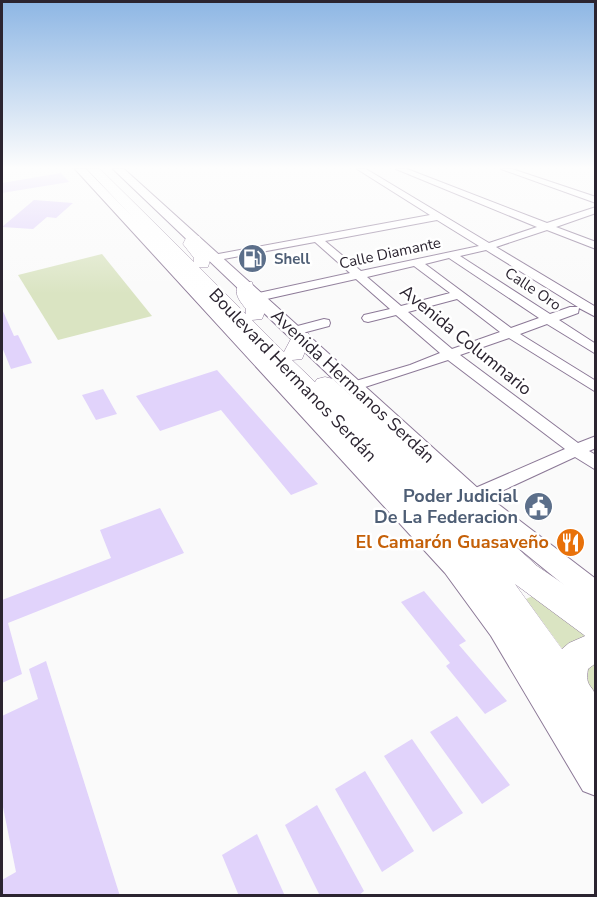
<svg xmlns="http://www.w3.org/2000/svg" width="597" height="897" font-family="'Nunito Sans',sans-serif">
<rect width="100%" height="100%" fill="#fafafa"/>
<!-- green -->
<g fill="#dae4c2">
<polygon points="102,254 152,316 58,340 18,275"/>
<polygon points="539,593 595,634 595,694 526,599"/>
</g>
<!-- building -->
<g fill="#e1d3fb">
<polygon points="61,173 69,182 2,193 2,183"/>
<polygon points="34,200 73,203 56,218 47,217 33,229 2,227"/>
<polygon points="2,309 14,336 18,335 32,363 11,369 2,347"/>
<polygon points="217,370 318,484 291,495 221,410 160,431 136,396"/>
<polygon points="103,389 117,414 96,420 82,395"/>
<polygon points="160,508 184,553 8,623 22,674 2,683 2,600 111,558 100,530"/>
<polygon points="424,591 466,641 459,645 507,701 485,714 446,666 450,663 401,602"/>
<polygon points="46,661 120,896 2,896 2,880 16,872 2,802 2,716 38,699 29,669"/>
<polygon points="457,716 510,785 482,804 430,732"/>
<polygon points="412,739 463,813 433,832 384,756"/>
<polygon points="365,771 414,851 382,872 335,789"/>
<polygon points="317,805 364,891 358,896 320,896 285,825"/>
<polygon points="257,834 285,896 239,896 222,855"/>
</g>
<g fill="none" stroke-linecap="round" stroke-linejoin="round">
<defs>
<g id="street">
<path d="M357,169H366L489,243L537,227L396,169H407L547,223L596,207V213L556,227L596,242V249L547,230L496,247L596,307V317L579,308L578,313L559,320L596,344V354L547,324L520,334L596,381V392L509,338L460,355L578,443L596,436V448L589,451L596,455V470L575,457L478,502L472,503L466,502L463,497L466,492L565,449L448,360L359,389H349L347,386L349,383L410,365L440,353L396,315L368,322L364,321L362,318L364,315L390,309L356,279L258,301L254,300V294L350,273L315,242L213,261L208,258L213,255L430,215ZM437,220L479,246L361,271L325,241ZM486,250L578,307H570L550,314L460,256ZM449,258L539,318L511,328L425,264ZM414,266L450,293L401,306L367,277ZM457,299L500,332L452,349L408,312Z"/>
<polygon points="501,169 512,169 596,197 596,203"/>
<polygon points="324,319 329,320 330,323 329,326 295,335 288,331 290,328"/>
</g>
<g id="secondary">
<polygon points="75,169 86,169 465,557 511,618 596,746 596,796 583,791 491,636 445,573"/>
<polygon points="113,169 124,169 481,491 596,579 596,607 586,603 463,503"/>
</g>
<path id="primary" d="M87,169H100L194,262V258L183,244L187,236H199L201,239L199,243L211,257L208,267H199L246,314V309C240,301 232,293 240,282H252L255,295L266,309L262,319L252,320L284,352L294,333H308L311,337L302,359L292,360L315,382L317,379L325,377L333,379L537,566L596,606V663L588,669C585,688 592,683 596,697C597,711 596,731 596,746L583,741L561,708L557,706L552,694L487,594ZM515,584L584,635L585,636L569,643L562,649Z"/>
</defs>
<!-- street casing -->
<use href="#street" stroke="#8c7997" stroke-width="2"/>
<!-- secondary casing -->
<use href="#secondary" stroke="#8c7997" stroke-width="2"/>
<!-- primary casing -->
<use href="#primary" stroke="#8c7997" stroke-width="1"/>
<!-- street -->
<use href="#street" fill="#fff" fill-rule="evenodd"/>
<!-- secondary -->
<use href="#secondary" fill="#fff" fill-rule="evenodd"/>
<!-- primary -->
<use href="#primary" fill="#fff" fill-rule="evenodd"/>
</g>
<!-- sky -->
<linearGradient id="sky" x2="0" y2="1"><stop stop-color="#8db6e4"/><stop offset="0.57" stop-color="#fdfdfd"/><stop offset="1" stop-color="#fdfdfd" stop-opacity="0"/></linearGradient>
<rect width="597" height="294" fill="url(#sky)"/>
<!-- icons -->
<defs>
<symbol id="fuel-disc" viewBox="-11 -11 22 22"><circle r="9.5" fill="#5c6f8a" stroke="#fff"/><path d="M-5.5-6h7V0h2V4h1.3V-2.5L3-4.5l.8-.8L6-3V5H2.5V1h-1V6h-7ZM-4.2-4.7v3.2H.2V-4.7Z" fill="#fff"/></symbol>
<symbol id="civic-disc" viewBox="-11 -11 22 22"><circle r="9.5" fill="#5c6f8a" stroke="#fff"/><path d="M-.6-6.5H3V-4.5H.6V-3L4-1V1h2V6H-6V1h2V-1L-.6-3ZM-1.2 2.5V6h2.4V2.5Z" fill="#fff"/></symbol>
<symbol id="restaurant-disc" viewBox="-11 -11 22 22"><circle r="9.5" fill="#e8710a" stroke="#fff"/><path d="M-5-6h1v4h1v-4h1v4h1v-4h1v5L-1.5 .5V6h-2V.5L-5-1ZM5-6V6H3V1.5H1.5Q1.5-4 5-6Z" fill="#fff"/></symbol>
</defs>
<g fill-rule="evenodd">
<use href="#fuel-disc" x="236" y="242" width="33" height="33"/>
<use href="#civic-disc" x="522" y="490" width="33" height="33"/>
<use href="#restaurant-disc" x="554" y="526" width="33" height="33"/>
</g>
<g text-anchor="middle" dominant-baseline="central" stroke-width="5" stroke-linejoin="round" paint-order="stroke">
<!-- far-street labels -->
<g font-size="15" fill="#2b2430" stroke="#fff">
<text transform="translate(390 253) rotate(-12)">Calle Diamante</text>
<text transform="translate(533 289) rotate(34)">Calle Oro</text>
</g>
<!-- far-service labels -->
<g font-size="15" font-weight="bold" fill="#4e5e75" stroke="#fff" text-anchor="start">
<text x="274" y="259">Shell</text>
</g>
<!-- street labels -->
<g font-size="18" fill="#2b2430" stroke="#fff">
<text transform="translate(466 340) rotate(39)">Avenida Columnario</text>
<text transform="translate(293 375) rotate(46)">Boulevard Hermanos Serdán</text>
<text transform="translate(353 386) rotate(43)">Avenida Hermanos Serdán</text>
</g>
<!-- service labels -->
<g font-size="18" font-weight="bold" fill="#4e5e75" stroke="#fff" text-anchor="end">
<text x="518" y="496">Poder Judicial<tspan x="518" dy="21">De La Federacion</tspan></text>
</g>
<!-- food labels -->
<g font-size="18" font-weight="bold" fill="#c56008" stroke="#fff" text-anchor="end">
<text x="549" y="542">El Camarón Guasaveño</text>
</g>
</g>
<!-- border -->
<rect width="597" height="897" fill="none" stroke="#2b2430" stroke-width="6"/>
</svg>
